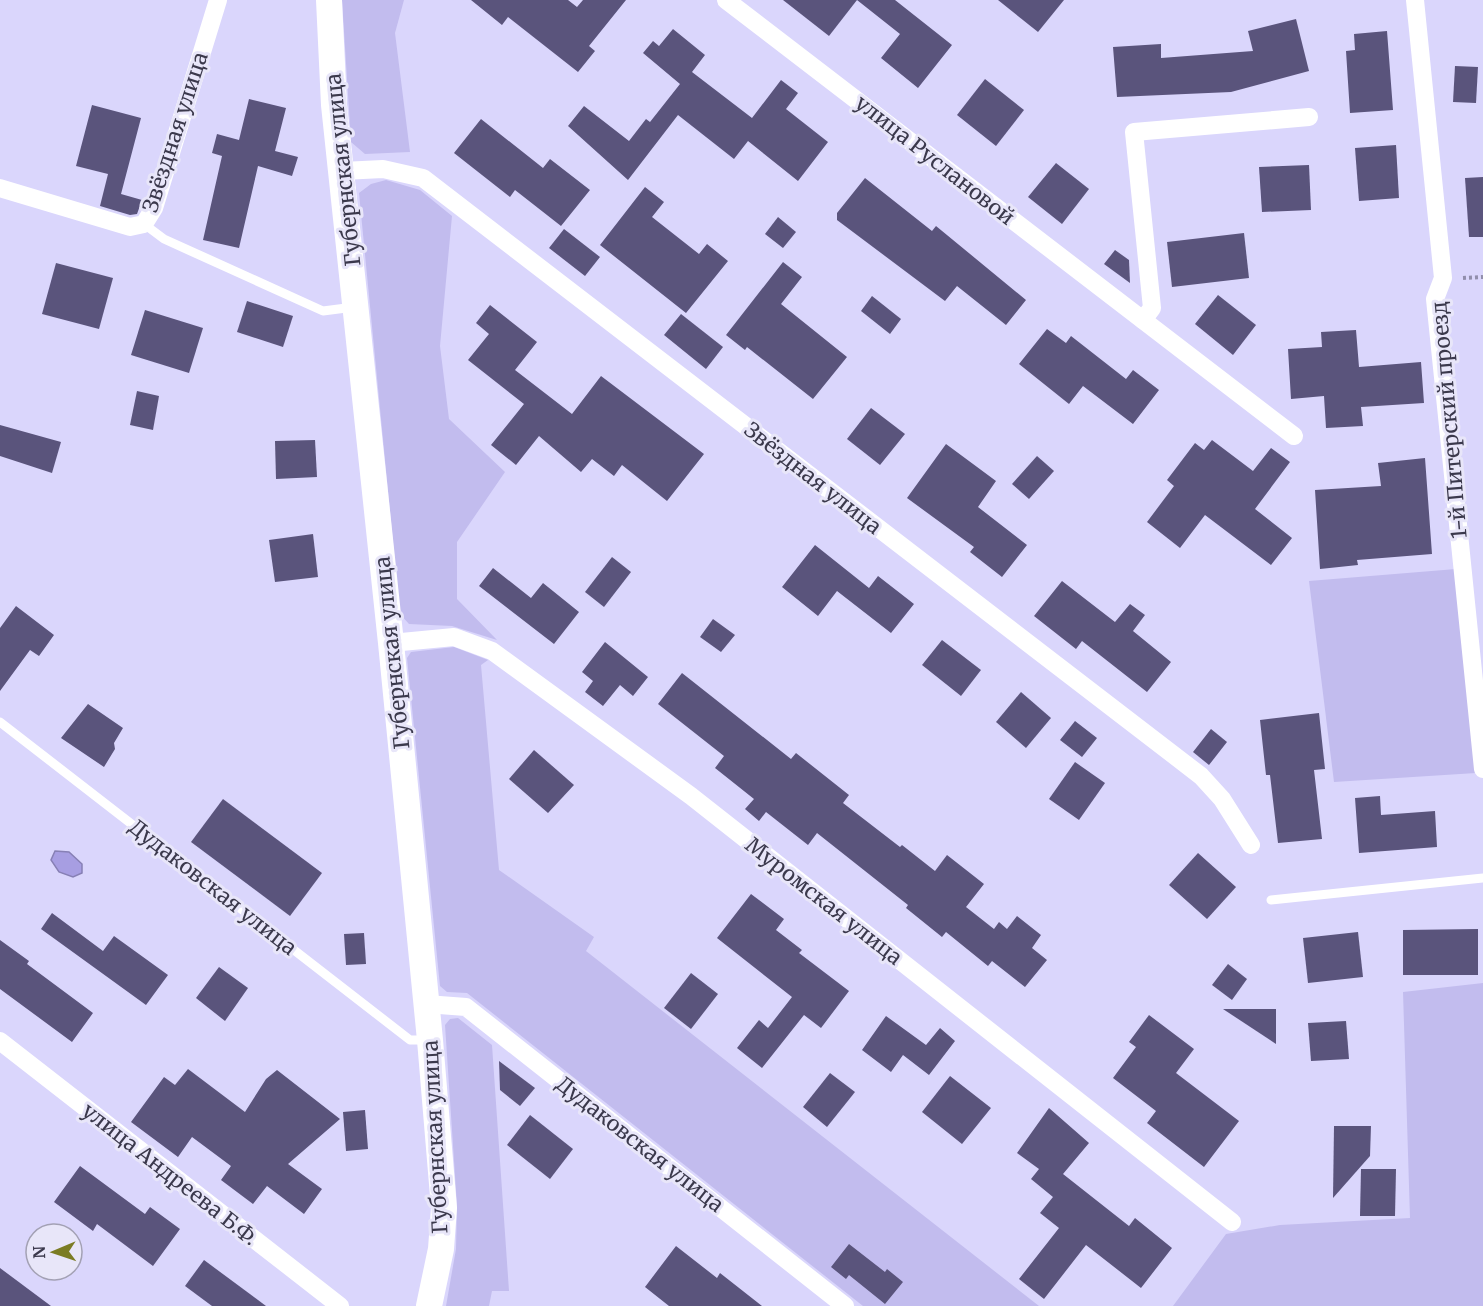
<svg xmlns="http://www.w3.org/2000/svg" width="1483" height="1306" font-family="Merriweather,serif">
<rect width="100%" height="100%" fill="#dad6fc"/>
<!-- green -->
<g fill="#c2bcee">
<polygon points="342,0 404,0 395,33 410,152 365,154 351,142"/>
<polygon points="386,180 420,190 452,216 440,346 449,419 505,472 457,542 457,599 497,640 452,626 409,624 400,614 359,193 371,184"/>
<polygon points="1456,569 1476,773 1334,782 1309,581"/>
<polygon points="454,647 488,660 481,665 499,870 594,937 586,951 1039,1306 863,1306 467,993 447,992 440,986 407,658 411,652"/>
<polygon points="1483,983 1483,1306 1173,1306 1226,1234 1280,1225 1410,1218 1403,992"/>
<polygon points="458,1018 492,1045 509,1291 492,1291 489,1306 446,1306 456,1249 457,1206 445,1025 450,1019"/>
</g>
<!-- water -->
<polygon fill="#a79ee2" stroke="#8780b5" stroke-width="1.5" points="55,851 69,852 82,864 82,873 73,877 59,872 51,860"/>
<!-- building -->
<g fill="#5a547c">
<polygon points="471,0 568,0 577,7 583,0 626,0 589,46 595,51 578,72 508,17 502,25"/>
<polygon points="783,0 857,0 829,36"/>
<polygon points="857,0 895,0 952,45 918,88 881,58 900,34"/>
<polygon points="998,0 1064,0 1038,32"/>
<polygon points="1296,19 1309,71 1231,92 1117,97 1113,47 1161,44 1161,58 1253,51 1248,31"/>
<polygon points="673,29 705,55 692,72 752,118 781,80 798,93 786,109 828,142 798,181 748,141 734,159 678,115 628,180 568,126 584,106 629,141 646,119 650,122 680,84 643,53 653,41 659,46"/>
<polygon points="1387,31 1393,110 1350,113 1346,51 1355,50 1354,34"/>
<polygon points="1455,66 1478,67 1476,103 1453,102"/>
<polygon points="985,79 1024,110 996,146 957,115"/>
<polygon points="249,99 286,108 275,151 298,157 292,176 258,166 239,248 203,240 222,156 212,153 217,134 239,140"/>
<polygon points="92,105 141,118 121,194 142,200 137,214 130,215 100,206 108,174 76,166"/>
<polygon points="481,119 543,168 550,159 590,190 561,226 515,190 510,197 454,153"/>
<polygon points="1396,145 1399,198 1359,201 1355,148"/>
<polygon points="1056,163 1089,189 1062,224 1028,197"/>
<polygon points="1309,165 1311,210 1262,212 1259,167"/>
<polygon points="1483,177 1483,237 1469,237 1465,178"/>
<polygon points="865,178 932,231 936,226 1026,300 1006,325 957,286 945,301 837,220 837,213"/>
<polygon points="645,187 664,202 652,217 699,254 707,244 728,261 686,313 600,245"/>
<polygon points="778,217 796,232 783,248 765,234"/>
<polygon points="564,229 600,257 585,276 549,248"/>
<polygon points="1244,233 1249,278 1172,287 1167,242"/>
<polygon points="1115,250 1129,260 1130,283 1104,264"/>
<polygon points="783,262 802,277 781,304 847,357 813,399 747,347 745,350 726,335"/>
<polygon points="56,263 113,278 99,329 42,314"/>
<polygon points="1218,295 1256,325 1233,355 1195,324"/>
<polygon points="872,296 901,319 890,334 861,311"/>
<polygon points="247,301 293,316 283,347 237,332"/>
<polygon points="490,305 537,342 515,370 572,414 601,376 704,454 667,501 622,465 614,476 592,459 581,472 539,436 516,465 491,445 524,404 468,360 489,334 476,323"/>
<polygon points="145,310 203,328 189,373 131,355"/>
<polygon points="681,314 723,347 706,369 664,335"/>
<polygon points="1047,329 1066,343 1071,336 1126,379 1133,370 1159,390 1133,424 1083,386 1069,404 1019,364"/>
<polygon points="1356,330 1359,367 1421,362 1424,403 1361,407 1363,426 1326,428 1324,396 1291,399 1288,349 1322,347 1321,332"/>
<polygon points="137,391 159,396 153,430 130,425"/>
<polygon points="871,408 905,434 880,465 847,439"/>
<polygon points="0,425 61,442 52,473 0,456"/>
<polygon points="315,440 317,477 276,479 275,441"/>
<polygon points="1212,440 1253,471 1271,448 1290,462 1255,509 1292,538 1271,565 1205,515 1180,548 1147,522 1174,486 1167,480 1195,443 1204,450"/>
<polygon points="946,444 996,481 978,507 1027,545 1002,577 970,552 974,547 907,498"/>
<polygon points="1037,456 1054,471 1029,499 1012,484"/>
<polygon points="1425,458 1432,554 1357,560 1358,565 1320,569 1315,490 1381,486 1378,463"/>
<polygon points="313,534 318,577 275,582 269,540"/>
<polygon points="815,545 869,588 878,576 914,604 891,633 837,591 818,616 782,587"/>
<polygon points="612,557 631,572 604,607 585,592"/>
<polygon points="493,568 531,598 543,583 579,612 554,644 479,586"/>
<polygon points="1062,581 1115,622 1130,604 1145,615 1133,631 1171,662 1147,692 1082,641 1076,649 1034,616"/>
<polygon points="16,606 54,635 39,656 30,650 0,691 0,628"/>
<polygon points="713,619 735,635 721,652 700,637"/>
<polygon points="942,640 981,670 961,696 922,665"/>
<polygon points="605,642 648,677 633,696 620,685 603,706 585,692 593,681 582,672"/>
<polygon points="682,673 791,759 796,753 849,795 843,803 900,847 902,845 935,871 947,855 984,884 966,907 994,929 999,922 1007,929 1017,916 1041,935 1032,948 1047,960 1025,987 992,961 988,966 946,932 942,937 906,908 908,905 817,833 808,845 766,812 759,821 745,809 754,799 715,768 724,756 658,704"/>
<polygon points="1021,692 1051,718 1026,748 996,722"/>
<polygon points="88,704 123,728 114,743 115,749 104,767 61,738"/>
<polygon points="1319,713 1325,769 1314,770 1322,839 1278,843 1270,775 1266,775 1260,720"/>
<polygon points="1075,721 1097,738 1082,757 1060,740"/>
<polygon points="1211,729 1227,742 1209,765 1193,752"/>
<polygon points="534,750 574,785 548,813 509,779"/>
<polygon points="1075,762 1105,783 1079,820 1049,799"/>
<polygon points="1380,796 1381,815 1435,811 1437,847 1359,853 1355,798"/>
<polygon points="223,799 322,873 290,916 191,842"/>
<polygon points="1198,853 1236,887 1207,919 1169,885"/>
<polygon points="751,894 784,919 776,930 802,950 799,953 849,991 821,1028 804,1015 762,1068 737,1048 759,1020 768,1028 792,997 717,938"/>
<polygon points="52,913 103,951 114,936 168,975 146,1005 41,929"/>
<polygon points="1478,929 1478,975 1403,975 1403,930"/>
<polygon points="1358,932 1363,977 1308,983 1303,938"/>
<polygon points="364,933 366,964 346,965 344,934"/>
<polygon points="0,940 29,961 27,964 93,1013 72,1042 0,989"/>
<polygon points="1228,964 1247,979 1232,1000 1212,985"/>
<polygon points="219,967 248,988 225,1021 196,998"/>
<polygon points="691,973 718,994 691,1029 664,1008"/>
<polygon points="1223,1009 1276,1009 1276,1044"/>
<polygon points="1149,1015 1194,1049 1176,1073 1239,1121 1204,1167 1147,1123 1156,1111 1113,1078 1136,1047 1129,1042"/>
<polygon points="886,1016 926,1045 940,1028 955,1041 929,1075 903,1055 891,1072 862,1050"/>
<polygon points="1346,1021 1349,1059 1311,1061 1308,1023"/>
<polygon points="499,1061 535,1088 520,1106 500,1090"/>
<polygon points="188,1069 245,1112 266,1079 277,1070 340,1119 288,1164 322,1189 304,1214 267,1186 253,1204 221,1180 231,1166 192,1137 178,1157 131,1122 164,1077 175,1085"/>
<polygon points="830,1073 855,1092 827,1127 803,1107"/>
<polygon points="950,1076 991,1108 962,1144 922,1112"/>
<polygon points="1049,1108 1089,1143 1063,1174 1129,1226 1135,1218 1172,1248 1141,1288 1086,1245 1044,1299 1019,1279 1059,1228 1040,1213 1053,1197 1031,1179 1039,1169 1017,1153"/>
<polygon points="365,1110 368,1149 346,1151 343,1112"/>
<polygon points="530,1115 573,1149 550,1179 507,1145"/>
<polygon points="1334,1126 1371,1126 1370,1156 1333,1198"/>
<polygon points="80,1166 145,1214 150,1207 180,1229 153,1266 97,1224 93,1231 54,1202"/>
<polygon points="1361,1169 1396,1169 1395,1216 1360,1216"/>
<polygon points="849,1244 885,1272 887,1269 903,1282 885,1304 849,1275 846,1279 831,1267"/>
<polygon points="676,1246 717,1278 720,1273 762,1306 669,1306 645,1287"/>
<polygon points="204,1260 266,1306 212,1306 185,1286"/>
<polygon points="0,1268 51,1306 0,1306"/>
</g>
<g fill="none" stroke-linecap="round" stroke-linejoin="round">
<!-- path -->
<polyline stroke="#918eac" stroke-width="4" stroke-dasharray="3 3" stroke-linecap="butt" points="1463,278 1483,277"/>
<!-- lane -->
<g stroke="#fff" stroke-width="9">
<polyline points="144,224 164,239 323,311 354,307"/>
<polyline points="0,722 410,1040 428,1040"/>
<polyline points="1271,900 1483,878"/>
</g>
<!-- street -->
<g stroke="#fff" stroke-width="18">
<polyline points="726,0 1294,436"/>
<polyline points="1415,0 1443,278 1435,299 1483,769"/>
<polyline points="342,171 383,169 423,178 1201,776 1222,799 1251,845"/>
<polyline points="0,188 130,227 144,224 154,208 218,0"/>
<polyline points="1143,320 1152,308 1134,132 1309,117"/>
<polyline points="391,643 454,637 492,651 691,796 1232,1222"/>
<polyline points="426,1004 466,1007 845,1306"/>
<polyline points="0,1041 340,1306"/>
</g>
<!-- secondary -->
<polyline stroke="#fff" stroke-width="26" points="329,0 334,105 391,643 430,1040 444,1208 441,1249 429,1306"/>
</g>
<g text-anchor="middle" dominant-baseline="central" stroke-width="6" stroke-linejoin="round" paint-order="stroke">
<!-- street labels -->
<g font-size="21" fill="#3b394c" stroke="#e8e6f9">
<text transform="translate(175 132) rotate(-72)">Звёздная улица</text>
<text transform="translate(935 160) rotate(38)">улица Руслановой</text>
<text transform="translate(343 170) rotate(-96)">Губернская улица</text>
<text transform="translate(1449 420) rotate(-95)">1-й Питерский проезд</text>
<text transform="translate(813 478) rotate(38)">Звёздная улица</text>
<text transform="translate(392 653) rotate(-96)">Губернская улица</text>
<text transform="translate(213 887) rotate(38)">Дудаковская улица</text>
<text transform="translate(824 901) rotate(38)">Муромская улица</text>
<text transform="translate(435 1137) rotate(-93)">Губернская улица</text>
<text transform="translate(640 1144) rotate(38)">Дудаковская улица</text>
<text transform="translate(170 1174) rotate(38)">улица Андреева Б.Ф.</text>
</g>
</g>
<!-- north arrow -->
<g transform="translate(54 1252) rotate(268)"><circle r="28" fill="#e8e6f9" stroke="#a3a1b4" stroke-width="1.5"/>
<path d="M0-4.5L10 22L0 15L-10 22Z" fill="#7b7c24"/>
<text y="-9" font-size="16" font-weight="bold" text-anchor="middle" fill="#3b394c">N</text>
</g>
</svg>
